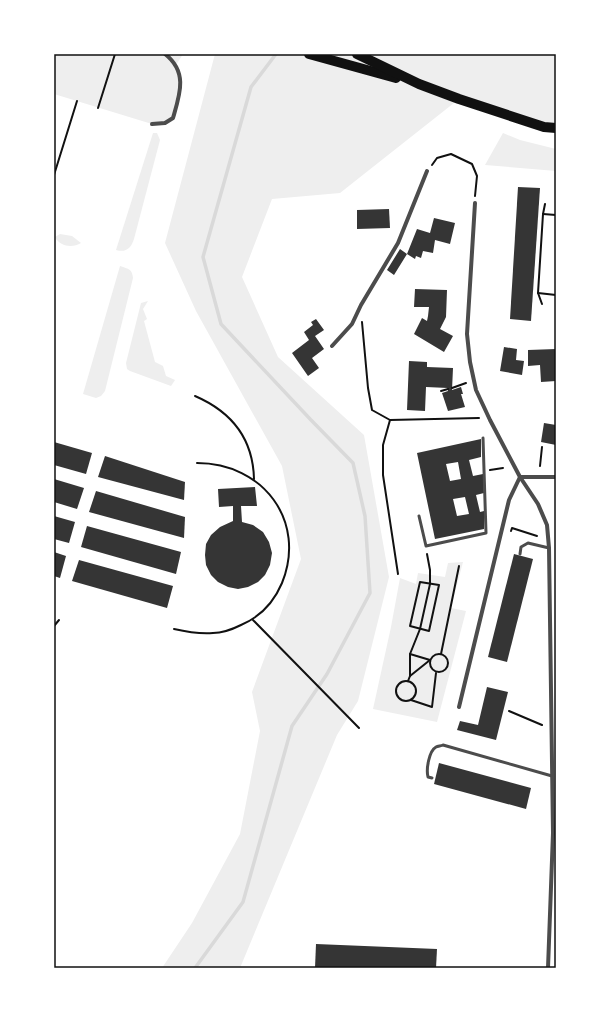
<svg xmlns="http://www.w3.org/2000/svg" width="610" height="1022" font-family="'Alegreya Sans',sans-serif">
<rect width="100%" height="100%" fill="#fff"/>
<!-- green -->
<g fill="#eee">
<polygon points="54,54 183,54 176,65 180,76 173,118 165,123 152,124 54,94"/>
<polygon points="215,54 556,54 556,128 459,99 340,193 272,199 242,277 278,357 364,435 389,577 358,701 337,735 240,968 162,968 192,923 240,834 260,731 252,692 301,559 282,466 196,311 165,243"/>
<path d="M153,133H157L160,140L134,239C131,248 126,253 116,250Z"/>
<polygon points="503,133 520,140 556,149 556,171 485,165"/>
<path d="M60,234L72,236L81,243C73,248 60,247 55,237Z"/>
<path d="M120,266C129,269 132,269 133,278L105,391L101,396L96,398L83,394Z"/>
<polygon points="148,301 143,309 147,319 144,321 155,362 163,366 166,376 175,380 171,386 130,371 127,369 126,363 141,303"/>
<polygon points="463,562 451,608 466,611 437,722 373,709 391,627 400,578 416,584 418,573 445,577 448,563"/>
</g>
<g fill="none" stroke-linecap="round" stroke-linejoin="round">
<!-- stream -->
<polyline stroke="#d9d9d9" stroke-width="3.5" points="195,968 243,902 292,726 327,674 370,593 365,516 353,463 311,420 221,324 203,257 251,87 276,54"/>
</g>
<!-- building -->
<g fill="#353535" fill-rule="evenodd">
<polygon points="518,187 540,188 531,321 510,319"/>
<polygon points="389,209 390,228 357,229 357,210"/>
<polygon points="434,218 455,223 450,244 435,240 433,253 423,251 421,258 416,256 415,259 407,254 394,275 387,270 400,249 407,254 417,229 430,233"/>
<polygon points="415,289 447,290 446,317 440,329 453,336 444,352 414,334 422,318 427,321 428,316 429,307 414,307"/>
<polygon points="316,319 324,330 315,336 324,349 312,358 319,368 308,376 292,353 309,340 304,332 313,325 311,322"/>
<polygon points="504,347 517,349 516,360 524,361 522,375 500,371"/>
<polygon points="556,349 556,381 541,382 540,365 528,366 528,350"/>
<polygon points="409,361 427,362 427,367 453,368 452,390 461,387 463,394 461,394 465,407 448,411 442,393 448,391 448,388 426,387 425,411 407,410"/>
<polygon points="544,423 556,425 556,445 541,442"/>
<path d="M481,439V457L469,460L473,476L483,474L484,493L476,495L480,512L484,511V529L435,539L417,453ZM458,462L461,479L450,481L446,464ZM465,497L469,514L457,516L453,499Z"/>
<polygon points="54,442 92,453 86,474 54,465"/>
<polygon points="105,456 185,482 184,500 98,477"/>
<polygon points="54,479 84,488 77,509 54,502"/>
<polygon points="255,487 257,506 241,506 242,522 253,525 263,532 269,542 272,553 270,565 265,575 258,582 248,587 238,589 228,587 218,582 211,575 206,565 205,555 206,544 211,535 220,527 233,521 233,506 219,507 218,489"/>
<polygon points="96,491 185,517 184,538 89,512"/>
<polygon points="54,516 75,522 69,543 54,539"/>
<polygon points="87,526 181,552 176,574 81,547"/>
<polygon points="54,552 66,556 60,578 54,576"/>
<polygon points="514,554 533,559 507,662 488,657"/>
<polygon points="79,560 173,586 167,608 72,581"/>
<polygon points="487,687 508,692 496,740 457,730 460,721 478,725"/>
<polygon points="439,763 531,788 526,809 434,784"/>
<polygon points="316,944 437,949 436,968 315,968"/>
</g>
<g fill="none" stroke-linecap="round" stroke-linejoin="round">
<!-- path -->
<g stroke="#111" stroke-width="2">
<polyline points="98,108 115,54"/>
<polyline points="432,165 437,158 451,154 472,164 477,176 475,196"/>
<polyline points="54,175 77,101"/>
<polyline points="543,214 556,215"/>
<polyline points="538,293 556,295"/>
<polyline points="542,304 538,293 543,214 545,204"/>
<polyline points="362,322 368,388 372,410 390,420 479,418"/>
<polyline points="452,388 466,383"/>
<polyline points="441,391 448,389"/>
<path d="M195,396C232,412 253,438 254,479"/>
<polyline points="390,420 383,445 383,475 398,574"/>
<polyline points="540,466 542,447"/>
<polyline points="490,470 503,468"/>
<polyline points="511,531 512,528 537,536"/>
<polygon points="420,582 439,585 429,631 410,626"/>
<polyline points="253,620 359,728"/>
<polyline points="54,626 59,620"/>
<path d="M174,629C187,632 199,634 213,633C222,633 233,629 241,625C260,617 274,602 282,583C307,521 263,463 197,463"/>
<circle cx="439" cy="663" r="9"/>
<polyline points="441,654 459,566"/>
<polyline points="410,676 430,660 410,654"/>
<polyline points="408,681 410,676 410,654 420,629 430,584 430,570 427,554"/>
<circle cx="406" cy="691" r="10"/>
<polyline points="411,700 432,707 436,673"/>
<polyline points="509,711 542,725"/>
</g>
<!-- service -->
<g stroke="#4c4c4c" stroke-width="3">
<polyline points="419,516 426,546 486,533 483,438"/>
<polyline points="520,554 521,547 528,543 549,548"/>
<path d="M432,778L428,777C426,769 429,751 436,747C438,746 441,746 443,745L552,776"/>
</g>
<!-- minor -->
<g stroke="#4c4c4c" stroke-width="4">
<path d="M152,124L165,123L173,118C180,94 188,72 165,54"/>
<polyline points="475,203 467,334 470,362 476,390 490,420 520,477 538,504 547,525 549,548 553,833 548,968"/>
<polyline points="332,346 352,324 361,305 398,243 427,171"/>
<polyline points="459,707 509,500 520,477 556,477"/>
</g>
<!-- primary -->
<g stroke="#111" stroke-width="10">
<polyline points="309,54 396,78"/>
<polyline points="357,54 419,84 459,99 544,127 556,128"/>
</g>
</g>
<!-- border -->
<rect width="610" height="1022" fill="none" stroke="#ffffff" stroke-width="110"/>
<rect x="55" y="55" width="500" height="912" fill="none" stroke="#111" stroke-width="1.5"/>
</svg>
